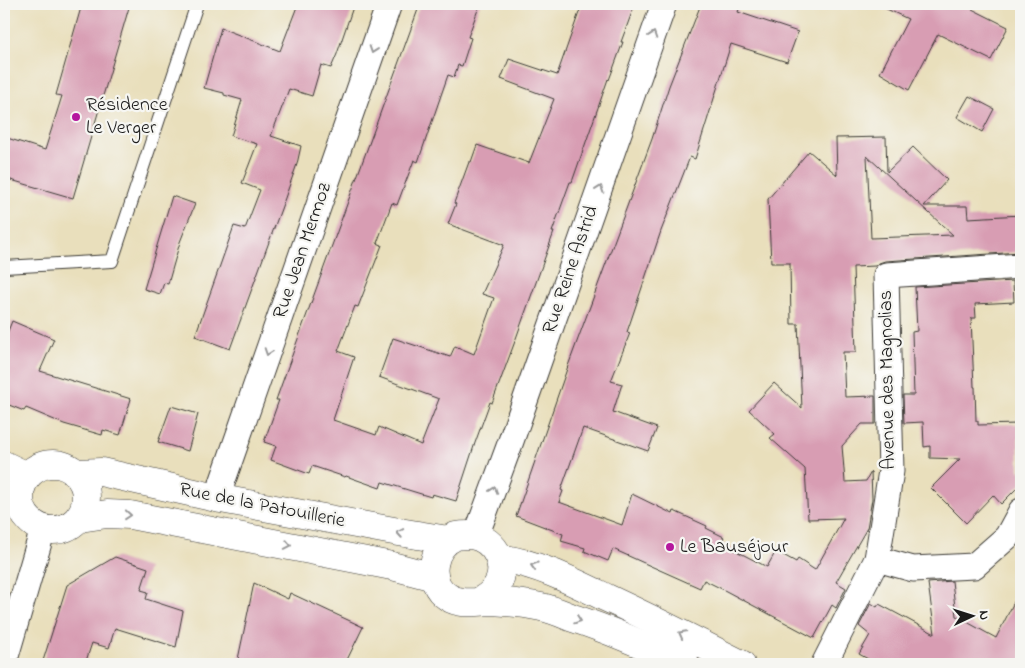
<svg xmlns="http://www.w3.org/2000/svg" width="1025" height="668" font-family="'Indie Flower',sans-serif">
<rect width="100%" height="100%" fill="#f6f6f2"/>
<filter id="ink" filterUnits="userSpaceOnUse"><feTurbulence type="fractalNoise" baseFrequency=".02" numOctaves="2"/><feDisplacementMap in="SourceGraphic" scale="10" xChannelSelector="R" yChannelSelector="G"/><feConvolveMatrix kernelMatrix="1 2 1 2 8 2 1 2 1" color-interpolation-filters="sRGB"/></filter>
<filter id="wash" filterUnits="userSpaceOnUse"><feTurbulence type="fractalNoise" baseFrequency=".0096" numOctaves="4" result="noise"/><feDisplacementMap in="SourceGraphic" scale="20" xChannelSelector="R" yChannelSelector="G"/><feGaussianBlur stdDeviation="1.12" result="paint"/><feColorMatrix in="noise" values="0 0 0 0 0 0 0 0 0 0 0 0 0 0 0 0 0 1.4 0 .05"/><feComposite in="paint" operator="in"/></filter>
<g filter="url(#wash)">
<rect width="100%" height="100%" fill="#e9dfbc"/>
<g id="blocks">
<!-- building -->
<g fill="#d89db3" fill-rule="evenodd">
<polygon points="82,4 130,4 73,198 4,178 4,137 45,150 62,96 56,95"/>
<polygon points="298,4 354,4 337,54 331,68 321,65 312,96 289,89 271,136 301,146 297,164 285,198 230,349 195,336 234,226 245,229 260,190 242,183 257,144 231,136 242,100 224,95 224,93 204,88 221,28 280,51"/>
<polygon points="420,4 480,4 468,37 471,38 462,66 458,65 454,77 448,75 418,162 414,160 397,205 392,203 377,243 382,245 358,307 355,306 338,351 354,357 333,420 376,435 379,427 421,445 439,399 379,377 393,338 450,357 455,346 474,354 494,298 482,294 504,245 448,224 456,204 454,203 469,162 471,162 477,145 529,163 554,99 501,79 509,59 557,75 582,4 635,4 621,42 623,42 609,80 608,79 572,182 570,182 552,232 554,232 514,344 492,403 490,402 475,443 456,501 432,494 431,497 382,482 380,488 346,476 345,477 312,466 309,474 271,460 276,446 264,442 279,400 276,400 299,336"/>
<path d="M701,4H741L738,12L798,32L787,62L731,44L695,159L690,157L661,231L627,332L630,333L611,381L622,384L613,412L657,428L648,451L583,428L561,490L563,491L559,502L622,525L632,494L673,514L674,511L707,526L706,528L724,537L721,543L767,567L776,551L796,562L798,559L815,570L844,518L808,519L805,469L770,438L775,434L749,410L774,383L802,408L798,324H791L790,263H771L768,199L809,151L837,175L836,138L886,137L887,172L913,147L947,180L924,206H967L968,218L1021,215L1020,252L885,261L879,263L875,266L853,267L856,352H843L845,397L875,396V424H862L842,446L845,482L866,481L871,472L872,499L867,528L836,582L846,588L836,608L832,605L814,638L726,591L704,580L700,588L644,563L613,549L608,561L584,551L585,548L561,541L563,534L516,516L568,366L652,139L669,86ZM867,156L953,235L871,238Z"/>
<polygon points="876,4 962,4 1008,27 991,60 938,34 909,90 880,73 908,19"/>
<polygon points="969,96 994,109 982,132 957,117"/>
<polygon points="172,196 195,204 180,242 168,284 164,283 160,294 144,289"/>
<polygon points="1013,281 1014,302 975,304 976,318 971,318 974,387 975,387 976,421 978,421 978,425 1018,424 1019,470 1021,472 1021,484 1001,504 993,495 966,523 931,488 960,459 930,458 930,446 924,447 923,422 904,423 903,395 914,395 912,332 917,331 915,287"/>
<polygon points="12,321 54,339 40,371 131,399 120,435 103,430 102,435 64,424 26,408 24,411 4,403 4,341"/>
<polygon points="171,406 198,414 188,451 158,442"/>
<polygon points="115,557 148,568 141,590 148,592 146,599 183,611 176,647 115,628 109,648 92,643 85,664 42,664 67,585"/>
<polygon points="952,581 956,616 996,638 1021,588 1021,664 877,664 859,654 870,635 859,626 871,603 877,607 879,604 935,634 928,583"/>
<polygon points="254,583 288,599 290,593 363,627 345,664 237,664"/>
</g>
</g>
</g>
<g filter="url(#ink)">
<use href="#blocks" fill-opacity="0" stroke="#3b3934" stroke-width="1"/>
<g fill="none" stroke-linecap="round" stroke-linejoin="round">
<defs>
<polyline id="service" points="4,267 112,261 197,4"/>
<g id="minor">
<polyline points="221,499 222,483 389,4"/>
<polyline points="476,536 511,441 664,4"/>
<polyline points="877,559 913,569 974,566 1007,537 1021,511"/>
<polyline points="4,663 43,529"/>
<polyline points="824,664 877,559 891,471 886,275 1021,266"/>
</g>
<g id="tertiary">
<circle cx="53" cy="497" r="33"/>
<polyline points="4,465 27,476"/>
<polyline points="77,473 101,472 221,499 399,532 448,540"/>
<polyline points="80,518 107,514 130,515 392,566 434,577"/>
<path d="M500,558C539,564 572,581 607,598C652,619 696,641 741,664"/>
<path d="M480,601C485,598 490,595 494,590C511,569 496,539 471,535C466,535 461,535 456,536C431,545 425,583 448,597C462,606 477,601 492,601C509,602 525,603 541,607C552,609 563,614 573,618C612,631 649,647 685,664"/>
</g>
</defs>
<!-- service casing -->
<use href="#service" stroke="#3b3934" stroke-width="14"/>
<!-- minor casing -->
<use href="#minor" stroke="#3b3934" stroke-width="27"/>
<!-- tertiary casing -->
<use href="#tertiary" stroke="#3b3934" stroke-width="29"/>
<!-- service -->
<use href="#service" stroke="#fff" stroke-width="12"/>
<!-- minor -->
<use href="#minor" stroke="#fff" stroke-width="25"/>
<!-- tertiary -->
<use href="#tertiary" stroke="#fff" stroke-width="28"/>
</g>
<!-- one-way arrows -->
<defs><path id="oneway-chevron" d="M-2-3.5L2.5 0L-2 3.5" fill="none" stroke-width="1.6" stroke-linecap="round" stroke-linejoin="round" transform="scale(1.25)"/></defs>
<g stroke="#999">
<use href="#oneway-chevron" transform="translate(653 35) rotate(-71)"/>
<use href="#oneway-chevron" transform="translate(373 50) rotate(109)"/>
<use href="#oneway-chevron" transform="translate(600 189) rotate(-71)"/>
<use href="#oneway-chevron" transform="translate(268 352) rotate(109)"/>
<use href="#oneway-chevron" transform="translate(494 490) rotate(-70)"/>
<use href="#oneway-chevron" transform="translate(128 515) rotate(5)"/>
<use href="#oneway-chevron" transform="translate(400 533) rotate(-170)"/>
<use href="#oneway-chevron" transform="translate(288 545) rotate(11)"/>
<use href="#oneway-chevron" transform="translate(534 566) rotate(-163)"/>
<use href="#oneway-chevron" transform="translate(578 620) rotate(19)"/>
<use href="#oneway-chevron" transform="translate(682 634) rotate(-152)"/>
</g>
</g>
<!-- markers -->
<g fill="#b5179e" stroke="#f6f6f2" stroke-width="2">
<circle cx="76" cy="117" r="5"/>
<circle cx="670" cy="547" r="5"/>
</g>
<g text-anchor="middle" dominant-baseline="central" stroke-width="4.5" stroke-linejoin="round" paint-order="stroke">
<!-- poi labels -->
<g font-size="20" fill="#1c1c1c" stroke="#f6f6f2" text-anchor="start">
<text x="86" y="105">Résidence<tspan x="86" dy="23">Le Verger</tspan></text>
<text x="680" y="547">Le Bauséjour</text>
</g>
<!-- street labels -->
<g font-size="20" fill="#1c1c1c" stroke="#f6f6f2">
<text transform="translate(303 251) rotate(-71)">Rue Jean Mermoz</text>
<text transform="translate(571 270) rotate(-71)">Rue Reine Astrid</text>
<text transform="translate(888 380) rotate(-91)">Avenue des Magnolias</text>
<text transform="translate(262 506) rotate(11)">Rue de la Patouillerie</text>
</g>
</g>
<!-- margin -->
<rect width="1025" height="668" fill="none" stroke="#f6f6f2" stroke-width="20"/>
<!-- north arrow -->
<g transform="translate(972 616) rotate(86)" stroke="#f6f6f2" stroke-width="4" paint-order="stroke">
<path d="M0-4L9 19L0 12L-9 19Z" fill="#1c1c1c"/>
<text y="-8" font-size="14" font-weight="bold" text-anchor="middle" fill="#1c1c1c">N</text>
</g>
</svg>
